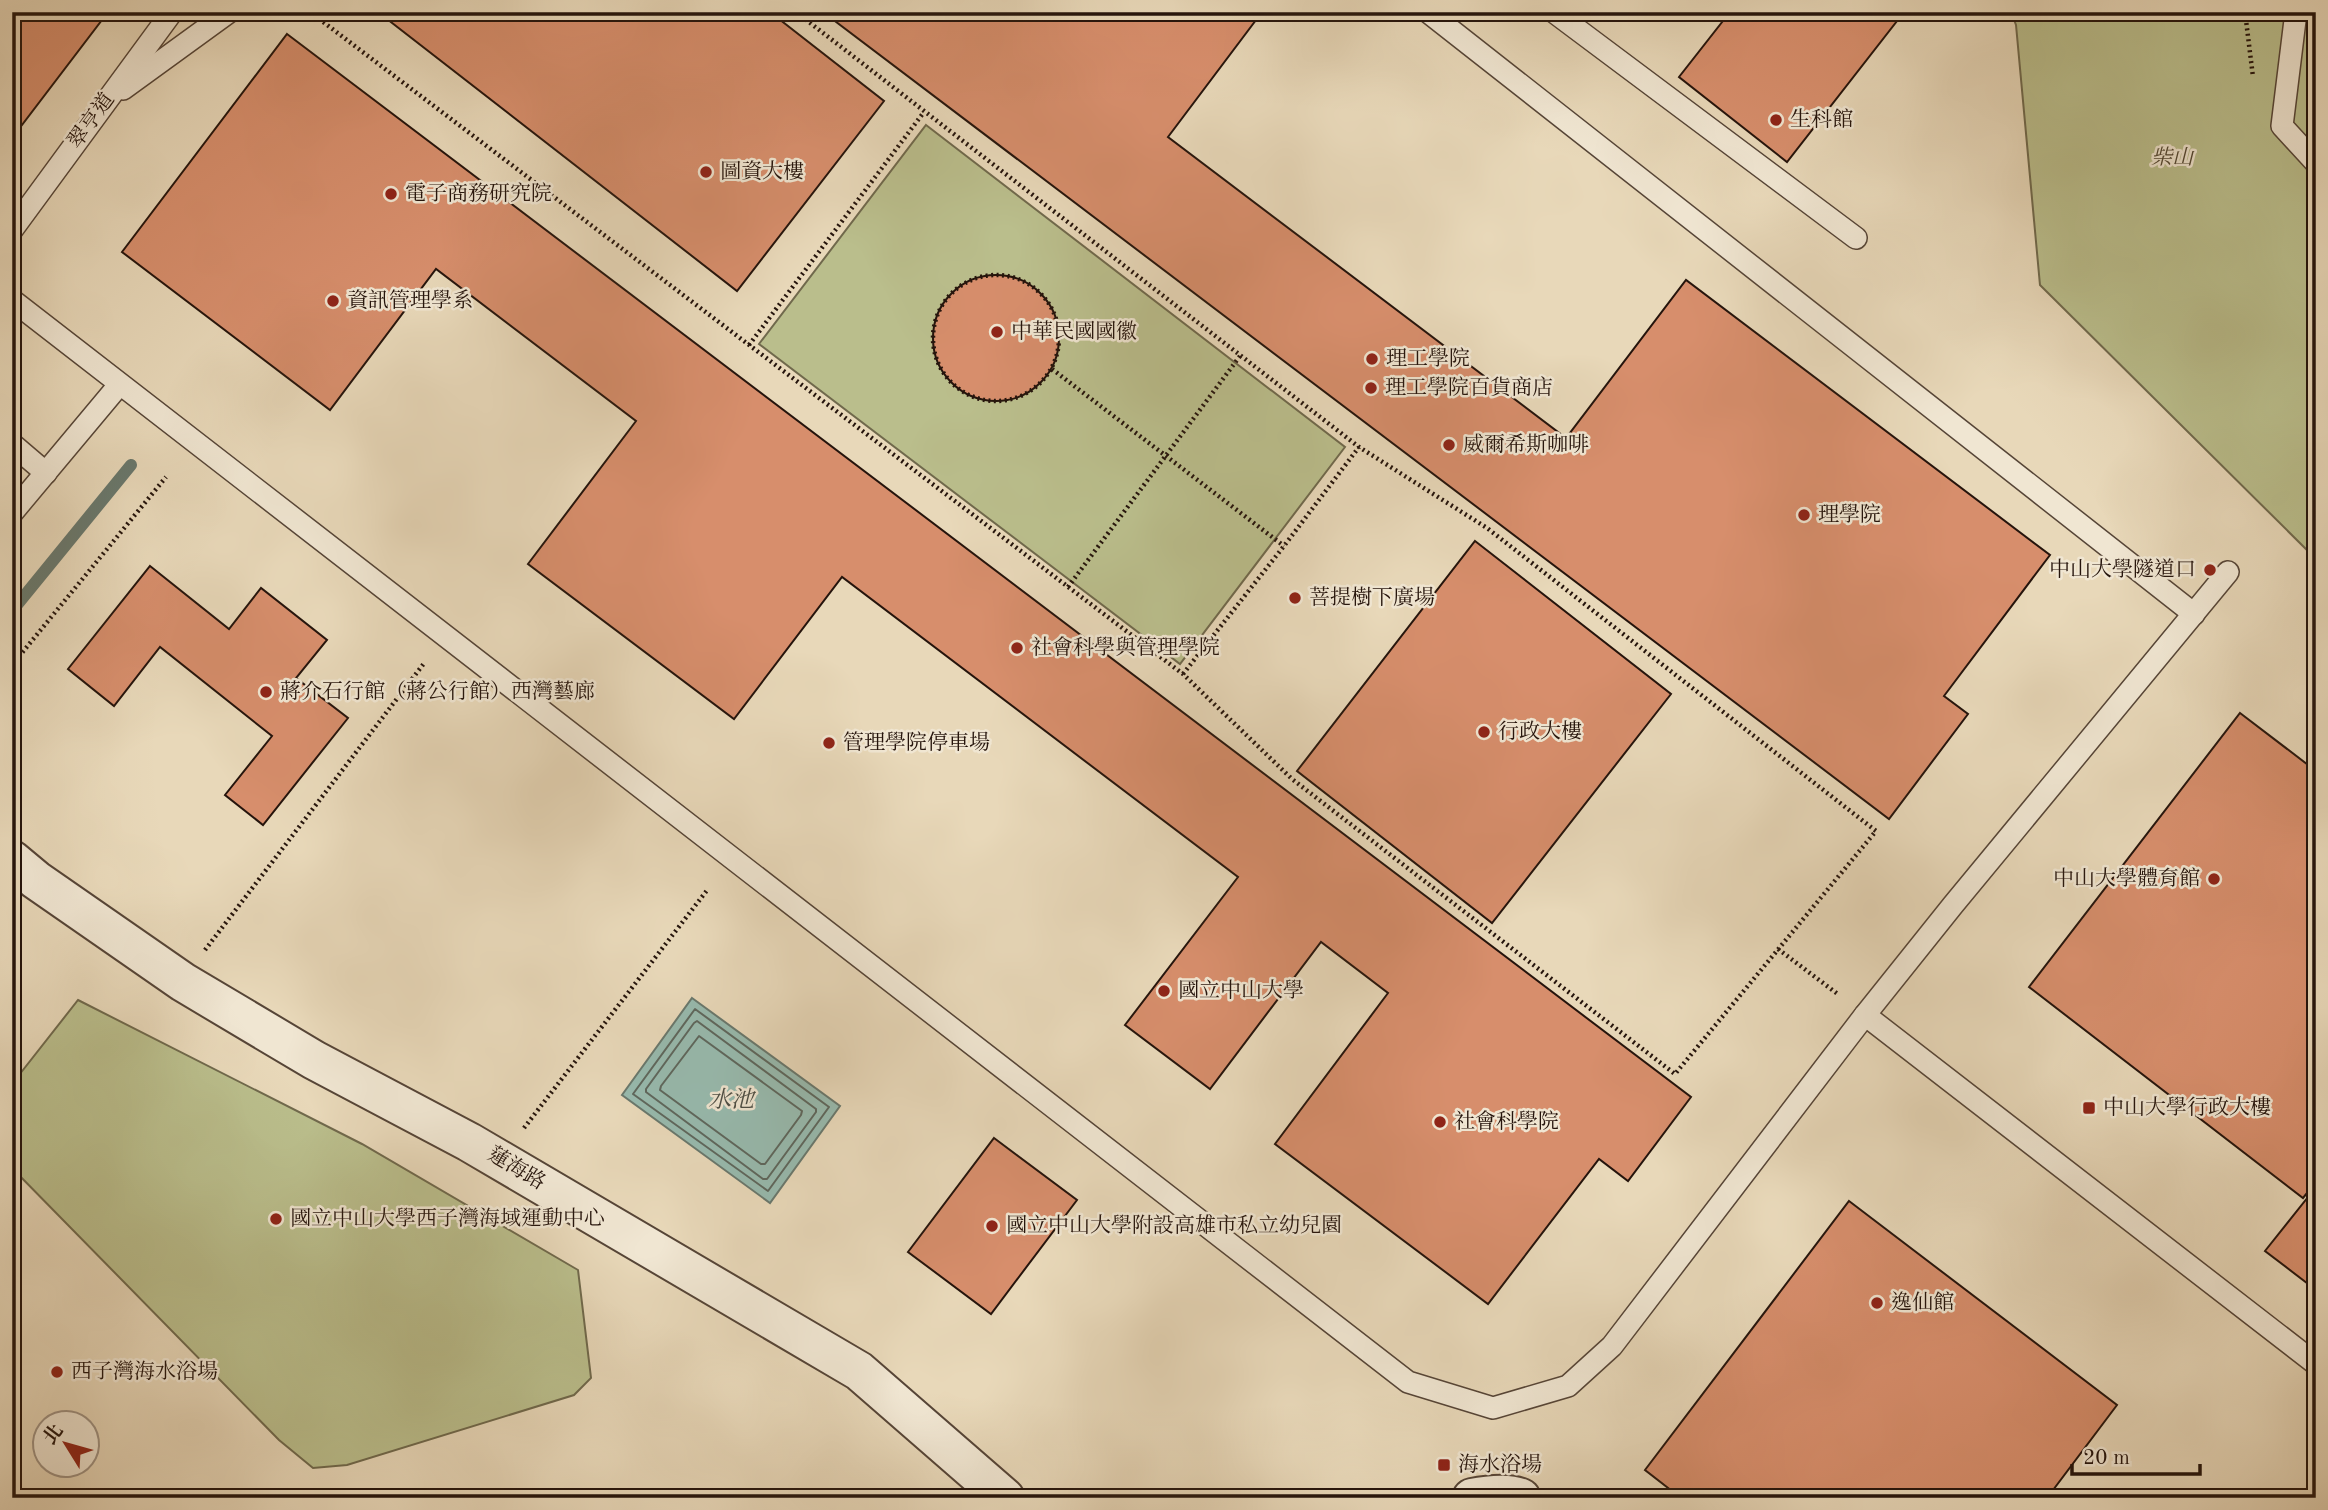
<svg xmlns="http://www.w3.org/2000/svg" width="2328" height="1510" font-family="'Old Standard TT','Noto Serif TC',serif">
<rect width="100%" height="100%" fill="#e8d8b9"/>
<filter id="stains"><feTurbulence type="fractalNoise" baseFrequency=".00286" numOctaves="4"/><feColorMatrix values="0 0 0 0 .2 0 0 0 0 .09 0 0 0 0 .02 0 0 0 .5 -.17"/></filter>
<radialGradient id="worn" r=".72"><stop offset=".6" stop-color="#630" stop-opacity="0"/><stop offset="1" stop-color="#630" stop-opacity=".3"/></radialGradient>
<!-- green -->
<g fill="#babe8c" stroke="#70694c" stroke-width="2">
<polygon points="2011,12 2316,12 2316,559 2040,285 2016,25"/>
<polygon points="926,125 1345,447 1180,664 759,344"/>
<polygon points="78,1000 362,1144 578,1270 591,1378 574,1395 347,1465 313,1468 279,1440 12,1168 12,1084"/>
</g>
<!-- water -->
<polygon fill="#97baae" stroke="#69786d" stroke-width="2" points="692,998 840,1106 770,1203 622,1095"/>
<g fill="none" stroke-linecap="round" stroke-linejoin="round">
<!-- shore -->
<g stroke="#5e675d" stroke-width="2">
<polygon points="695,1009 829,1107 768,1191 633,1094"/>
<polygon points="697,1021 816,1109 816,1112 767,1179 763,1179 646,1092 646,1089 694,1023"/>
<polygon points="699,1036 802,1111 801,1115 765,1164 761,1164 660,1090 661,1086"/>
</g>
<!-- stream -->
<polyline stroke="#69786d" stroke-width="12" points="12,611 131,465"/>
</g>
<!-- building -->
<g fill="#d78e6c" stroke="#25140c" stroke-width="2">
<polygon points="12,12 108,12 12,138"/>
<polygon points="378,12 770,12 884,101 737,291"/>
<polygon points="823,12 1262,12 1168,137 1566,438 1686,280 2050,555 1944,696 1968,714 1889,819"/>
<polygon points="1730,12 1904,12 1787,162 1679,77"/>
<polygon points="287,34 1691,1097 1628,1181 1599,1159 1488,1304 1275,1144 1388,993 1321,942 1210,1089 1125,1025 1238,877 842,577 734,719 528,564 636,421 436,269 330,410 122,252"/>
<circle cx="996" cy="338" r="63"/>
<polygon points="1475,541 1671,694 1492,923 1297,771"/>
<polygon points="150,566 229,629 261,588 327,640 296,678 348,718 263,825 225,795 272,736 160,647 114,706 68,669"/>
<polygon points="2240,713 2316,771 2316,1182 2303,1198 2029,987"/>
<polygon points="994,1138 1077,1200 991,1314 908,1252"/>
<polygon points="2316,1187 2316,1290 2265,1251"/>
<polygon points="1849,1201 2117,1405 2047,1498 1681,1498 1645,1470"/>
</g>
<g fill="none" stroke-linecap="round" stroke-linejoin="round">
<defs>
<g id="lane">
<polyline points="1428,12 2194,614"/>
<polyline points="1554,12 1856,238"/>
<polyline points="2296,12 2282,126 2316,163"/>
<polyline points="123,89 229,12"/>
<polyline points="12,230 172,12"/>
<polyline points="12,300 1408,1382 1493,1408 1568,1386 1612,1346 1865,1015 1953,905 2228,572"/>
<polyline points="12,444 46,473"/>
<polyline points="12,513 119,385"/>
<polyline points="1865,1015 2316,1364"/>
</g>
<g id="street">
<polyline points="12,860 36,880 183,982 314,1060 469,1142 859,1371 1005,1498"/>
<path d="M1472,1498C1487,1495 1507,1492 1521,1498"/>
</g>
</defs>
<!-- lane casing -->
<use href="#lane" stroke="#564537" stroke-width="24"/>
<!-- street casing -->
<use href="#street" stroke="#564537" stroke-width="42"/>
<!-- path -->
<g stroke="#25140c" stroke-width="4.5" stroke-dasharray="2 3.5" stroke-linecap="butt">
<polyline points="310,12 1183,674 1292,779 1675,1074 1876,831 1487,528 1359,447 796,12"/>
<polyline points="2245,12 2253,77"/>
<circle cx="996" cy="338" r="63"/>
<polyline points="749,345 924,112"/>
<polyline points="1052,369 1284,546"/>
<polyline points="1068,587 1240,356"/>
<polyline points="12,665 166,477"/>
<polyline points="1183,674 1284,546 1359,447"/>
<polyline points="1778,949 1839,995"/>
<polyline points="205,950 425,662"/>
<polyline points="524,1128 708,889"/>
</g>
<!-- lane -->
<use href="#lane" stroke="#f0e6d2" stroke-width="21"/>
<!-- street -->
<use href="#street" stroke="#f0e6d2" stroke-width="38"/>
</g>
<!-- markers -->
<g fill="#8f2418" stroke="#f0e6d2" stroke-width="2.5">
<circle cx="1776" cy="120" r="7"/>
<circle cx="706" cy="172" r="7"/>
<circle cx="391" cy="194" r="7"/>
<circle cx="333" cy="301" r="7"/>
<circle cx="997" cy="332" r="7"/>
<circle cx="1372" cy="359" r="7"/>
<circle cx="1371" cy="388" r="7"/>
<circle cx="1449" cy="445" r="7"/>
<circle cx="1804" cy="515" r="7"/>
<circle cx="2210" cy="570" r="7"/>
<circle cx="1295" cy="598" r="7"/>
<circle cx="1017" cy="648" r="7"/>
<circle cx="266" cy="692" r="7"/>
<circle cx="1484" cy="732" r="7"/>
<circle cx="829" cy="743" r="7"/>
<circle cx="2214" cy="879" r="7"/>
<circle cx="1164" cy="991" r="7"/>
<rect x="2082" y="1101" width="14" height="14" rx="3.5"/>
<circle cx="1440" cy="1122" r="7"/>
<circle cx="276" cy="1219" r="7"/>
<circle cx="992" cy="1226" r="7"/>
<circle cx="1877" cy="1303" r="7"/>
<circle cx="57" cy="1372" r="7"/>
<rect x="1437" y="1458" width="14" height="14" rx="3.5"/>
</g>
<g text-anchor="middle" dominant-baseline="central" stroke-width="5" stroke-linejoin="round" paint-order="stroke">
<!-- poi labels -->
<g font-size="21" fill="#25140c" stroke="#f0e6d2" text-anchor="start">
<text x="1790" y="120">生科館</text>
<text x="720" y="172">圖資大樓</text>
<text x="405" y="194">電子商務研究院</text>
<text x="347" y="301">資訊管理學系</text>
<text x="1011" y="332">中華民國國徽</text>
<text x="1386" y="359">理工學院</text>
<text x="1385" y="388">理工學院百貨商店</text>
<text x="1463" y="445">威爾希斯咖啡</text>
<text x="1818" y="515">理學院</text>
<text x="2196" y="570" text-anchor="end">中山大學隧道口</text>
<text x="1309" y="598">菩提樹下廣場</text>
<text x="1031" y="648">社會科學與管理學院</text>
<text x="280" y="692">蔣介石行館（蔣公行館）西灣藝廊</text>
<text x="1498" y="732">行政大樓</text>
<text x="843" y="743">管理學院停車場</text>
<text x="2200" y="879" text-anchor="end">中山大學體育館</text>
<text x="1178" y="991">國立中山大學</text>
<text x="2103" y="1108">中山大學行政大樓</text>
<text x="1454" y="1122">社會科學院</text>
<text x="290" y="1219">國立中山大學西子灣海域運動中心</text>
<text x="1006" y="1226">國立中山大學附設高雄市私立幼兒園</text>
<text x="1891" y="1303">逸仙館</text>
<text x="71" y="1372">西子灣海水浴場</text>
<text x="1458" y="1465">海水浴場</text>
</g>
<!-- street labels -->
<g font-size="21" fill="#25140c" stroke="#f0e6d2">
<text transform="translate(92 121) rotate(-54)">翠亨道</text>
<text transform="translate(516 1169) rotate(31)">蓮海路</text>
</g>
<!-- park labels -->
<g font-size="21" font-style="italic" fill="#524732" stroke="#f0e6d2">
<text x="2172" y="158">柴山</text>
</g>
<!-- water labels -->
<g font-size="23" font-style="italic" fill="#4d4e45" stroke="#f0e6d2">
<text x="731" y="1100">水池</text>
</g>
</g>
<!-- margin -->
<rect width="2328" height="1510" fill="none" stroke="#e8d8b9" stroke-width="42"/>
<rect x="14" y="14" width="2300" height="1482" fill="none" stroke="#25140c" stroke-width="3.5"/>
<rect x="21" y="21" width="2286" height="1468" fill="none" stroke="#25140c" stroke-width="2"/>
<!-- north arrow -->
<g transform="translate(66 1444) rotate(307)"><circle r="33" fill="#f0e6d2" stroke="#9f9283" stroke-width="2"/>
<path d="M0-5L12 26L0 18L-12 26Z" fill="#8f2418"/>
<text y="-10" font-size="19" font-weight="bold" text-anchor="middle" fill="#25140c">北</text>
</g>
<!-- scale -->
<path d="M2072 1464v10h128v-10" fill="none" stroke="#25140c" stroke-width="3.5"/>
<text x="2083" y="1464" font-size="21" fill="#25140c" stroke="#f0e6d2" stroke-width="5" paint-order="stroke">20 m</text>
<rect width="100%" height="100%" filter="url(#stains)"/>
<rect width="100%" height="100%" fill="url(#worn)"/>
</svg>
